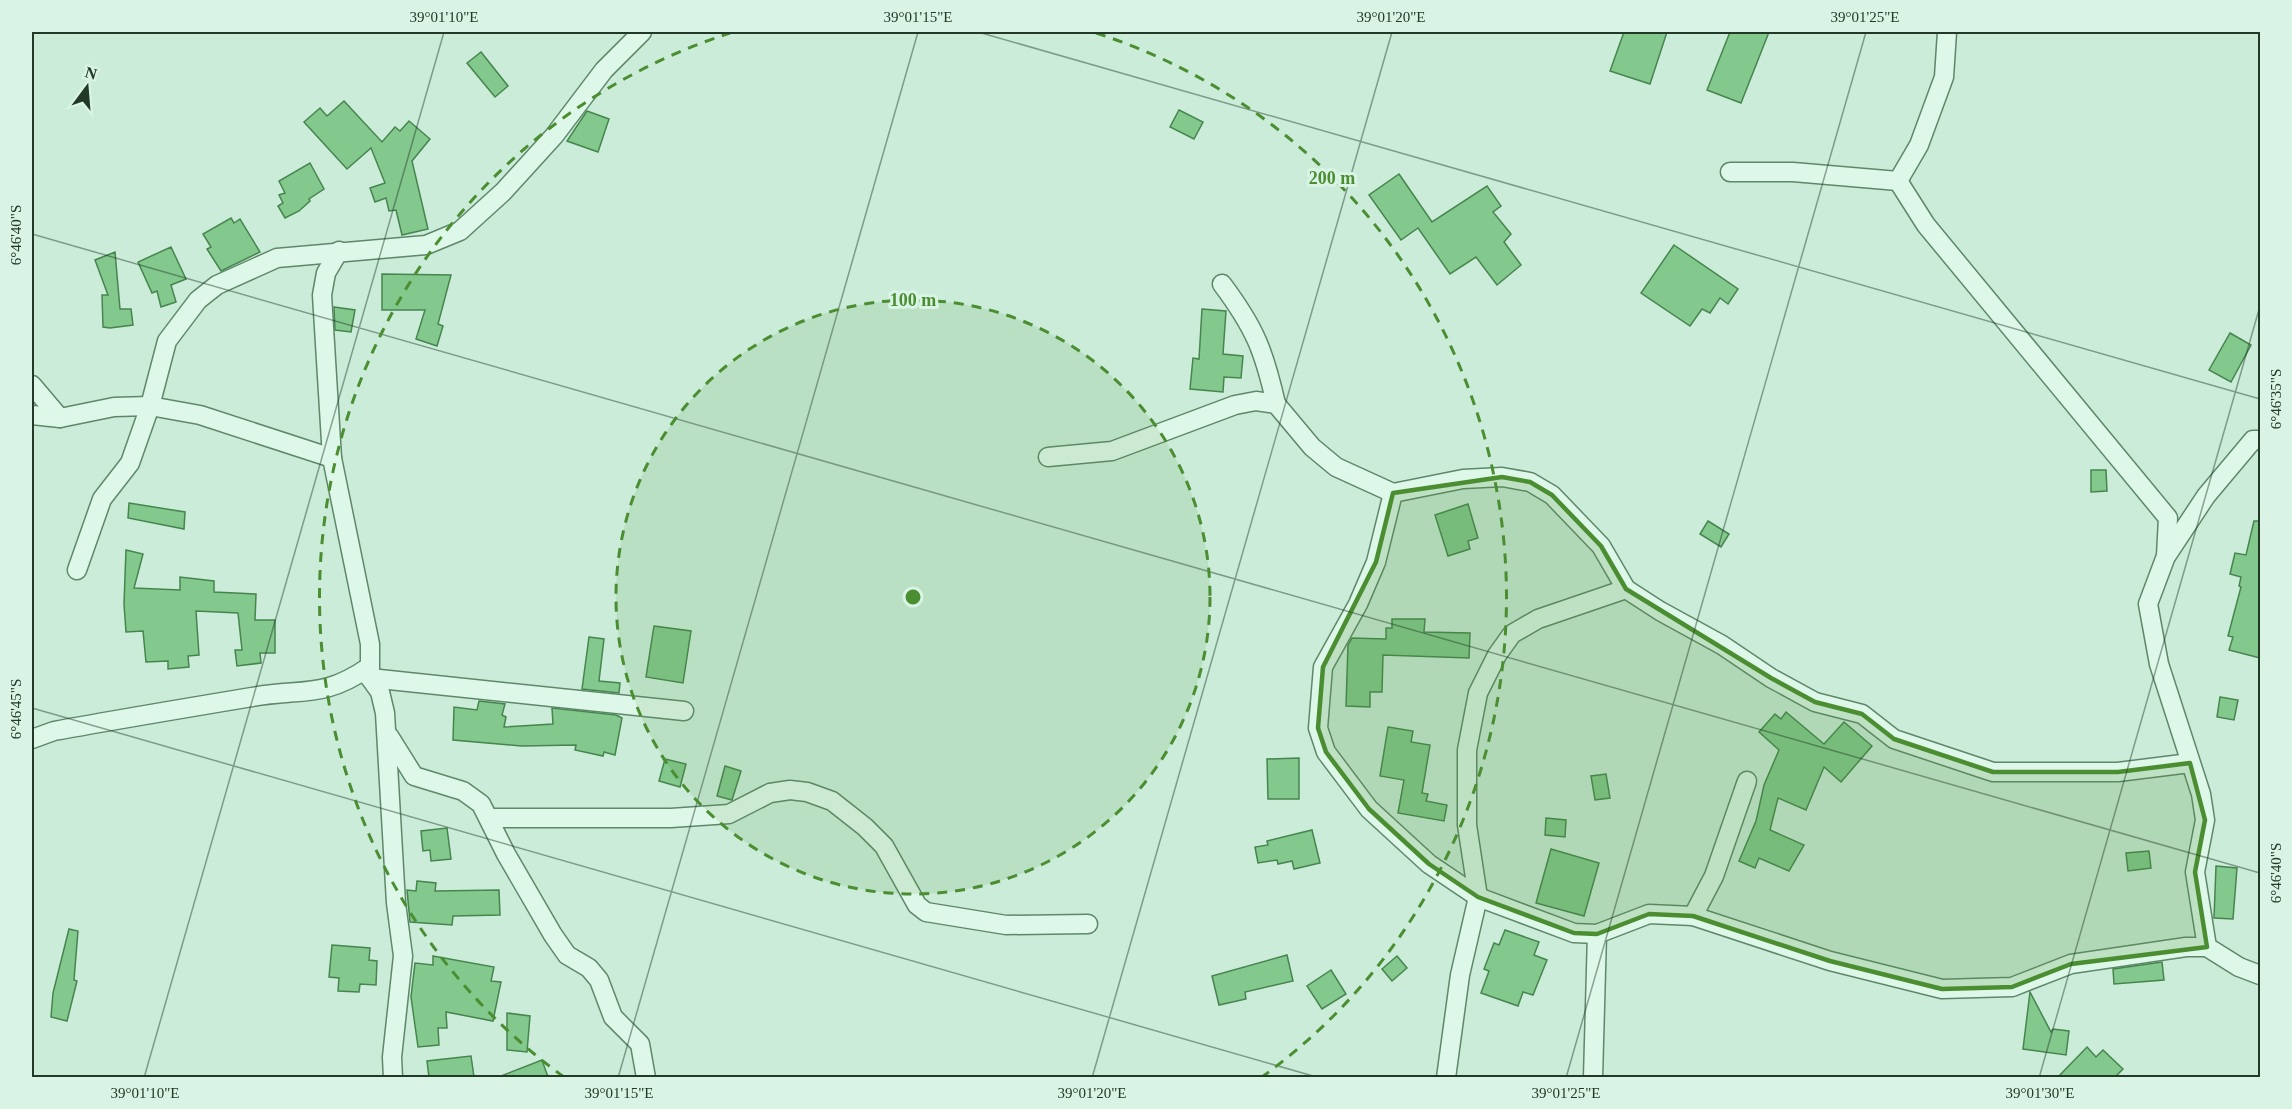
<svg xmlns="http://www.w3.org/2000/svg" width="2292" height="1109" font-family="'Times New Roman',serif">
<rect width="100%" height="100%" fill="#caecd9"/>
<!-- building -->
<g fill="#83c88d" stroke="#47854f" stroke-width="1.5">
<polygon points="1624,32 1667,32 1650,84 1610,71"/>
<polygon points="1730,32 1769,32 1741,103 1707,90"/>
<polygon points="481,52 508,86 495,97 467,63"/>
<polygon points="344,101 382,142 395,127 400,131 409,121 430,139 412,161 428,229 402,235 396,210 389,211 386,198 375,202 370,188 385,183 371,148 347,169 304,122 320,108 327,116"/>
<polygon points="1179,110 1203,122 1194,139 1170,127"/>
<polygon points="587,111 609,119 598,152 567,141"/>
<polygon points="310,163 324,189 309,199 310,201 299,211 285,218 278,206 283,203 279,195 285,193 279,181"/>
<polygon points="1399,174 1432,222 1487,186 1501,206 1493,212 1511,234 1504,242 1521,265 1497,285 1476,257 1450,274 1418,228 1401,240 1369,195"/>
<polygon points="231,218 234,223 240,219 260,252 221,271 207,249 211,247 203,234"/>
<polygon points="1674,245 1738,289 1728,304 1720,298 1710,313 1702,309 1690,326 1641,293"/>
<polygon points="171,247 186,279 171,285 176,302 161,307 157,291 152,293 138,262"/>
<polygon points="115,252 120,309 131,309 133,325 110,328 103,327 102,295 108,295 95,260"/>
<polygon points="382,274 451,275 438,324 443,326 437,346 416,339 425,310 382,310"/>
<polygon points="334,307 355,310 351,332 335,330"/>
<polygon points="1202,309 1226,311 1223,354 1243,356 1241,378 1224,377 1223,392 1190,389 1193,358 1199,359"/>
<polygon points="2230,333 2251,345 2231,382 2209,370"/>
<polygon points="2091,470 2106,470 2107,491 2091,492"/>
<polygon points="129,503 185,512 184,529 128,518"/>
<polygon points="1468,504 1478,538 1468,541 1470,549 1448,556 1435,515"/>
<polygon points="1708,521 1729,534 1721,547 1700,534"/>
<polygon points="2254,521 2260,521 2260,658 2229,650 2233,637 2228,636 2241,587 2239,586 2241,577 2230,574 2235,553 2246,555"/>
<polygon points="126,550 143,554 134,588 180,590 180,577 214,581 214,592 256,594 255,620 275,620 275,653 260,653 261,663 237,666 235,650 242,650 238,613 196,611 199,655 188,656 189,667 168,669 168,661 146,662 143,631 126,632 124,604"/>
<polygon points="1392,619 1425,619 1424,632 1470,633 1469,658 1383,655 1382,692 1370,692 1370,707 1346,706 1348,645 1352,638 1386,639 1386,628 1392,628"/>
<polygon points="654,626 691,631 683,683 646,677"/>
<polygon points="589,637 604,639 599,681 620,683 619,693 582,689"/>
<polygon points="2220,697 2238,700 2234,720 2217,717"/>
<polygon points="479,701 505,704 502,715 506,717 504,727 553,724 552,708 616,715 622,718 615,755 604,752 603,756 575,750 576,745 521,746 453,740 454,707 477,710"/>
<polygon points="1786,712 1824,744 1844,722 1872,746 1841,782 1824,767 1806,810 1778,798 1770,830 1804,845 1789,871 1759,858 1755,868 1739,861 1756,821 1764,785 1779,750 1759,732 1775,714 1781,719"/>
<polygon points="1388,727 1413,731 1411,742 1430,745 1422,793 1428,794 1426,801 1447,805 1444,821 1398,813 1404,780 1380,776"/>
<polygon points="1299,758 1299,799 1268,799 1267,759"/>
<polygon points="665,759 686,764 680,787 659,781"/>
<polygon points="725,766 741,771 732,800 717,796"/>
<polygon points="1606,774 1610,798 1595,800 1591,776"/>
<polygon points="1546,818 1566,820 1565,837 1545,835"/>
<polygon points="447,828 451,859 431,861 430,850 423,851 421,831"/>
<polygon points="1312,830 1320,863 1294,869 1292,861 1278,864 1277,860 1258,863 1255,847 1268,845 1267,841"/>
<polygon points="1551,849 1599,863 1584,916 1536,903"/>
<polygon points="2149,851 2151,868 2128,871 2126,853"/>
<polygon points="2216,866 2237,868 2233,919 2214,918"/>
<polygon points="417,881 436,883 435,891 499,890 500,915 453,916 452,925 410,922 407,890 416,891"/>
<polygon points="69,929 78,931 74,980 77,981 67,1021 51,1017 53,993"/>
<polygon points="1505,930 1539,942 1534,955 1547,960 1533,995 1523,992 1518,1006 1481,993 1489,971 1484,969 1494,943 1499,945"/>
<polygon points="332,945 370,948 369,960 377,961 376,985 360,984 359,992 338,991 339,978 329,977"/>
<polygon points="1287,955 1293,981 1245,992 1246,999 1219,1005 1212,976"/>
<polygon points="433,956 494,967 491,981 501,982 493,1021 446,1012 447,1028 438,1028 439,1045 418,1047 411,997 415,963 433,965"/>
<polygon points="1397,956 1407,968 1392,981 1382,969"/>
<polygon points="2162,962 2164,980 2114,984 2113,969"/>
<polygon points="1331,970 1346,994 1322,1009 1307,986"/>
<polygon points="2030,992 2051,1032 2053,1029 2069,1031 2066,1055 2023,1049"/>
<polygon points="507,1013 530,1016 527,1052 507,1050"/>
<polygon points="2087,1047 2096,1057 2103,1050 2123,1069 2115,1077 2058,1077"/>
<polygon points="471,1056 474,1077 429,1077 427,1061"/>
<polygon points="542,1060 548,1077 501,1077 501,1076"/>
</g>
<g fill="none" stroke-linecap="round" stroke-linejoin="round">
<defs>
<g id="street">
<polyline points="1730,172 1793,172 1898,181"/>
<polyline points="1898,181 1926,225 2168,518 2166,556 2148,604 2159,664 2201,794 2205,820 2195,872 2207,947 2239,967 2260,975"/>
<polyline points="1898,181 1919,145 1944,77 1947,32"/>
<polyline points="339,251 326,273 322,295 332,458 370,644 370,678 380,692 385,713 396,903 403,956 392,1057 393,1078"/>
<path d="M1222,284C1255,328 1264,351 1276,404"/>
<polyline points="32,385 60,418"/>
<polyline points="32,415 60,418 114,407 150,406 200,415 332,458"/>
<polyline points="1048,457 1112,451 1235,405 1256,401 1276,404 1312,447 1336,467 1393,493 1463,479 1502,477 1530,482 1552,495 1601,546 1626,589 1660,611 1722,645 1771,678 1815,702 1862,714 1894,739 1993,772 2118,772 2190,763"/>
<polyline points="1393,493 1376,562 1358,604 1323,667 1318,728 1326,752 1369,809 1429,864 1478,897 1574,933 1597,934 1649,914 1693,916 1830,961 1942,989 2012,987 2071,964 2186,947 2207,947"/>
<polyline points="2167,555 2206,496 2253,440 2260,440"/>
<polyline points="77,570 102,499 130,463 150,406 167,341 198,300 217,285 277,258 426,245 460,231 503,192 554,136 604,70 642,32"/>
<polyline points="370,678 684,711"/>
<polyline points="389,736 414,776 463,791 481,804 506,854 553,935 567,955 589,968 599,980 613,1017 640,1044 646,1078"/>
<path d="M32,739L54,731C120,719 186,708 252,697C302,688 323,699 369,667"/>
<polyline points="490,818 671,818 729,814 770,793 790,790 807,792 832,801 865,827 884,846 917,905 926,912 1006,925 1088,924"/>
<polyline points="1693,916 1714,876 1747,781"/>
<polyline points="1446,1078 1460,975 1478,897 1467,825 1467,750 1478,693 1497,655 1512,634 1538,619 1626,589"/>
<polyline points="1593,1078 1597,934"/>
</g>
</defs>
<!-- street casing -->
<use href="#street" stroke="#5f886a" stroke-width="21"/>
<!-- street -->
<use href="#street" stroke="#ddf7e8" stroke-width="18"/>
</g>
<!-- marked area -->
<path fill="#4b8e32" fill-opacity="0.2" stroke="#4b8e32" stroke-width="4.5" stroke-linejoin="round" d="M1502,477L1530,482L1552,495L1601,546L1626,589L1771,678L1815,702L1862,714L1894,739L1993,772H2118L2190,763L2205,820L2195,872L2207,947L2071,964L2012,987L1942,989L1830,961L1693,916L1649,914L1597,934L1574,933L1478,897L1429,864L1369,809L1326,752L1318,728L1323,667L1376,562L1393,493Z"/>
<!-- ticks -->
<path fill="none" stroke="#223927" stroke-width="1.5" stroke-opacity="0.45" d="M978,32L2260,399M32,234L2260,873M32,708L1320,1078M144,1078L444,32M618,1078L918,32M1092,1078L1392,32M1566,1078L1866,32M2039,1078L2260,306"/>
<!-- distance rings -->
<circle cx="913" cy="597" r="297" fill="#4b8e32" fill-opacity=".12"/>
<g fill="none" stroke="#4b8e32" stroke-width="3" stroke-dasharray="10 8">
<circle cx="913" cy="597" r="297"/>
<path d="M564 1077A593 593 0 0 1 730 33M1096 33A593 593 0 0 1 1262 1077"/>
</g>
<circle cx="913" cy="597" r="9" fill="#4b8e32" stroke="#d9f4e5" stroke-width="3"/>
<g font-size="18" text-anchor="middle" font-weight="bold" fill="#4b8e32" stroke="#d9f4e5" stroke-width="6" stroke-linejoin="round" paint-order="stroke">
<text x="1332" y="184">200 m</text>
<text x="913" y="306">100 m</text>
</g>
<!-- border -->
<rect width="2292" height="1109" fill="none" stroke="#d9f4e5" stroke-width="66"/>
<!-- north arrow -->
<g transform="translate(87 87) rotate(16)" stroke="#d9f4e5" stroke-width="4.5" paint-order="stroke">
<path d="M0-4.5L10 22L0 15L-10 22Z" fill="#223927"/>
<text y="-9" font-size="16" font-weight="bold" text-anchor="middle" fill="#223927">N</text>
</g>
<rect x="33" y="33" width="2226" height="1043" fill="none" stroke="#223927" stroke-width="2"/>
<g font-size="15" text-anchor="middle" fill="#223927">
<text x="444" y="22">39°01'10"E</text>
<text x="918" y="22">39°01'15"E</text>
<text x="1391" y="22">39°01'20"E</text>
<text x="1865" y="22">39°01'25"E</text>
<text transform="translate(16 235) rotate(-90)" y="5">6°46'40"S</text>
<text transform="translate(2276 399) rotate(-90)" y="5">6°46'35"S</text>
<text transform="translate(16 709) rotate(-90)" y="5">6°46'45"S</text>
<text transform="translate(2276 873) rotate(-90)" y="5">6°46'40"S</text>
<text x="145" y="1098">39°01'10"E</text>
<text x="619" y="1098">39°01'15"E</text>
<text x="1092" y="1098">39°01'20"E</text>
<text x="1566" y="1098">39°01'25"E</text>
<text x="2040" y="1098">39°01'30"E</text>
</g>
</svg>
